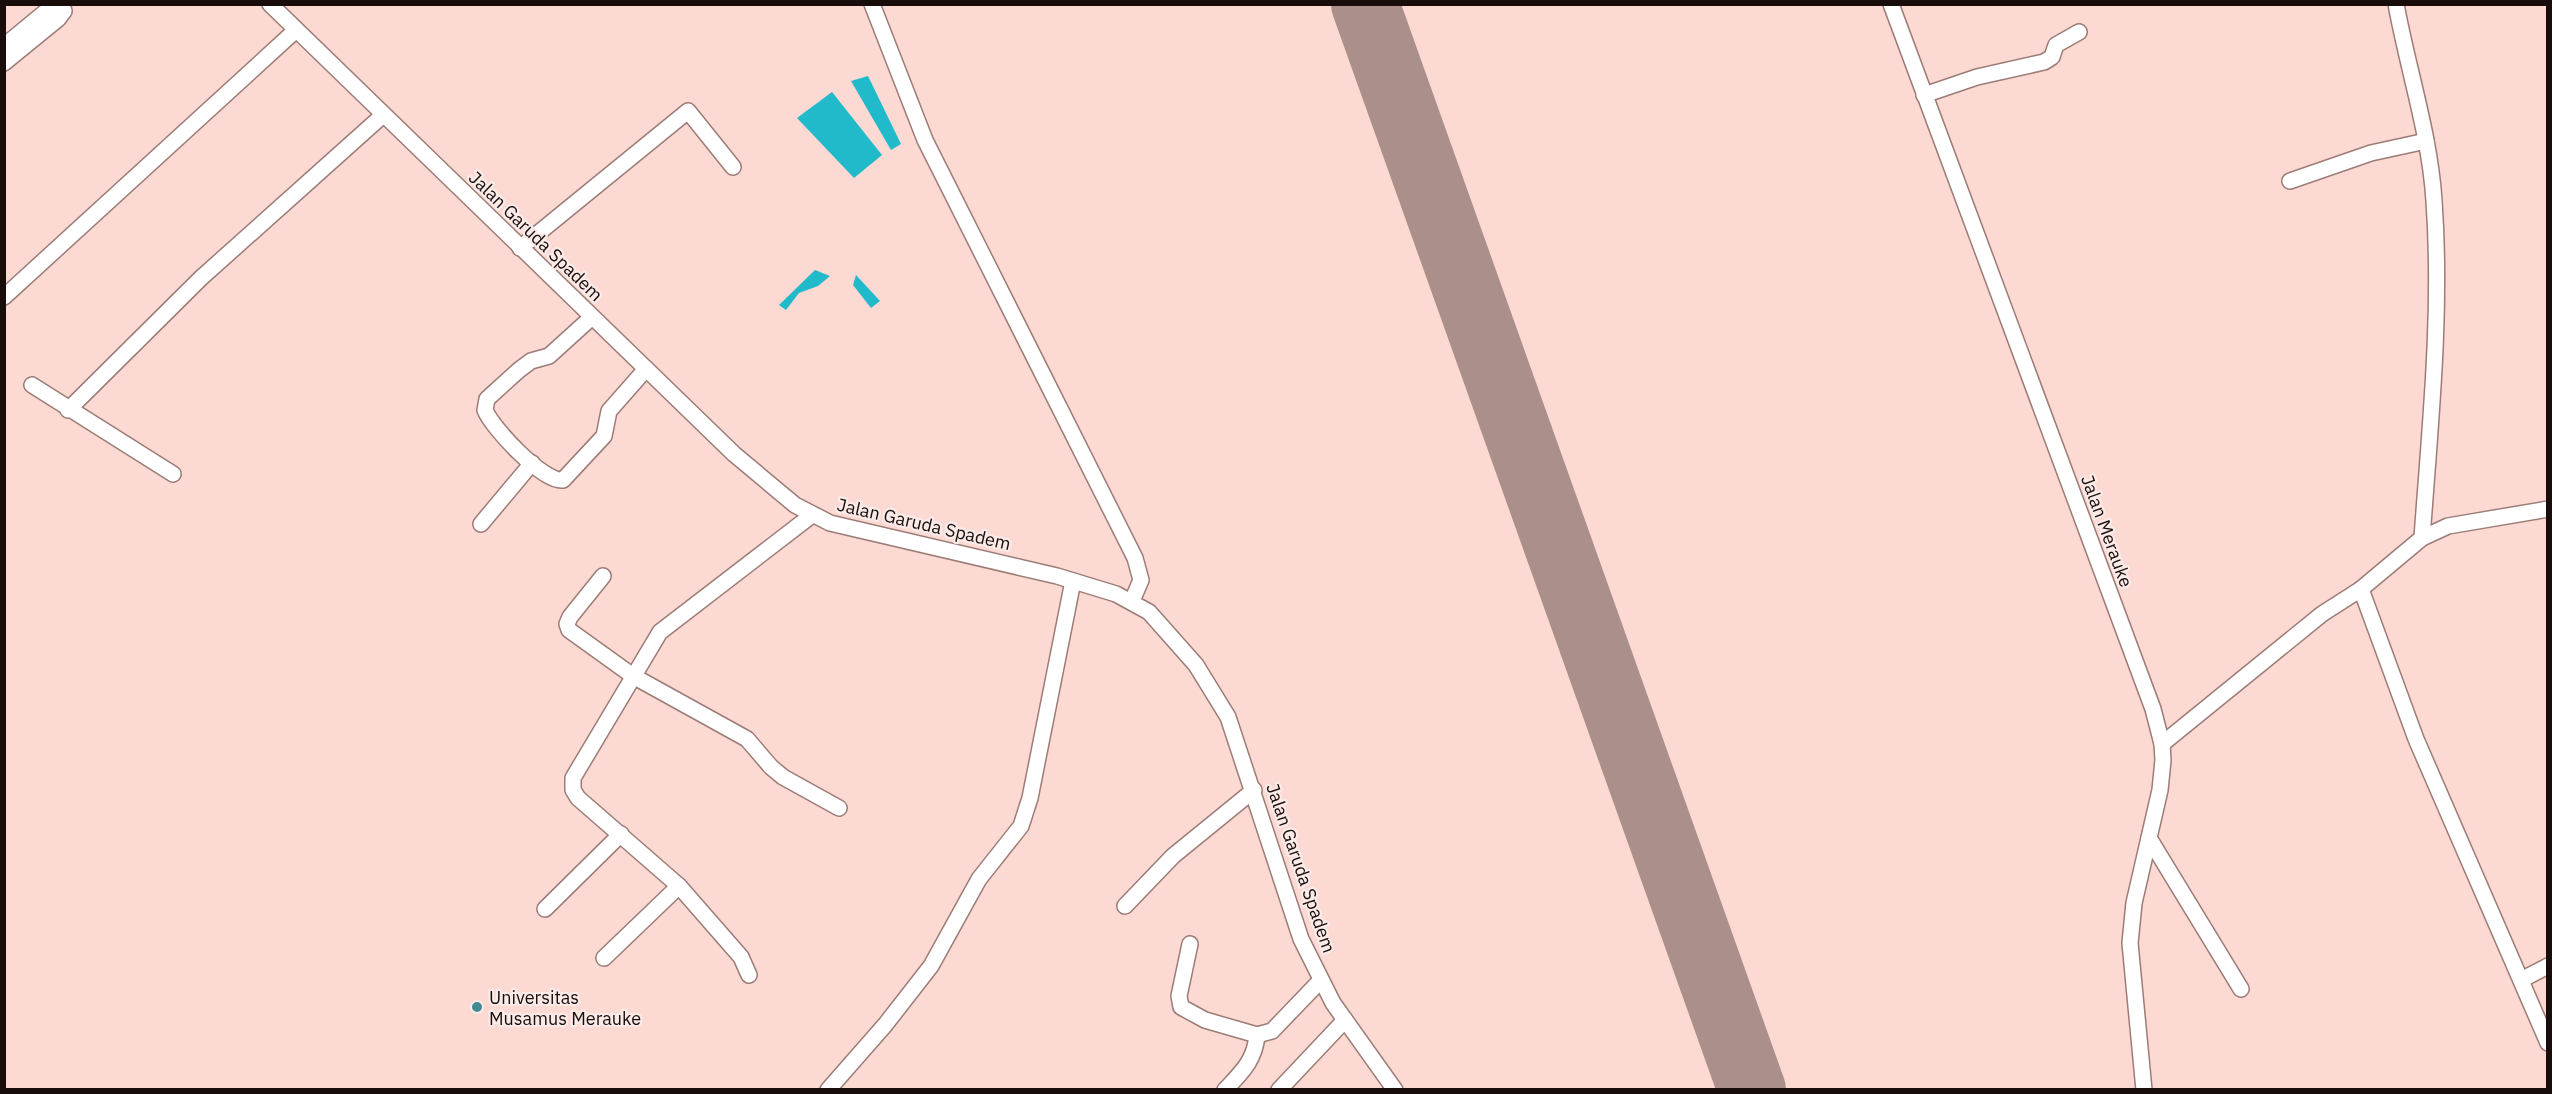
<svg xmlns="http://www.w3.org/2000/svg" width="2552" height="1094" font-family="'IBM Plex Sans',sans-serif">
<rect width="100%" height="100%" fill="#fcd9d2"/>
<!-- water -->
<g fill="#21baca">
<polygon points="868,76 901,144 891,150 851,81"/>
<polygon points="832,92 882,155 854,178 797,118"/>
<polygon points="815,270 830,276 818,286 799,293 786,310 779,305"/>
<polygon points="856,275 880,301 871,308 853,285"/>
</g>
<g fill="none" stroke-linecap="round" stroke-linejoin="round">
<!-- runway -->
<polyline stroke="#aa8f8a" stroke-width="68" points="1365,4 1752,1090"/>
<defs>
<g id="minor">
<polyline points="270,4 734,454 795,505 830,523 1057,576 1116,594 1149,612 1196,665 1228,717 1301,939 1333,1003 1395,1090"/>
<polyline points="872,4 925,140 1135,558 1141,580 1132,601"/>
<polyline points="1891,4 2153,709 2162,744 2163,760 2160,790 2134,903 2130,943 2144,1090"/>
<path d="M2396,4C2408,70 2430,135 2434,201C2442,313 2430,426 2422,538"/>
<polyline points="4,46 55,4"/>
<polyline points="4,63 58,19 64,11 62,4"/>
<polyline points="1924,95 1977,77 2044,62 2052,57 2056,45 2079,32"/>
<polyline points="2290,181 2371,153 2426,141"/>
<polyline points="520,248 688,111 733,167"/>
<polyline points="4,297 296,30"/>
<path d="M592,317L549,356L531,361L519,370L487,399L485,410C492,428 544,483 563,480L604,436L609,411L646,369"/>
<polyline points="32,385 173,474"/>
<polyline points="68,410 201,278 382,116"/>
<polyline points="481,524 532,463"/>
<polyline points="603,576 570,617 567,624 569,630 633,676 747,739 771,767 783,777 839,808"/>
<polyline points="2361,589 2416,739 2548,1043"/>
<polyline points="2162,744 2322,614 2361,589 2422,538 2448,526 2548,509"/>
<polyline points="2149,838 2241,989"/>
<polyline points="1125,906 1173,856 1254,790"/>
<polyline points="545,909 621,834"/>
<polyline points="1190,944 1179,996 1181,1007 1205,1020 1257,1035 1272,1031 1321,980"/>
<polyline points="604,958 679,886"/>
<polyline points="749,975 741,957 679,886 578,798 573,790 573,778 660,632 812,515"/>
<polyline points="2521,980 2548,966"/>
<polyline points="828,1090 885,1025 931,966 979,879 1021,826 1030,798 1073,581"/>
<path d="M1225,1090C1242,1072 1255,1060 1257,1035"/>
<polyline points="1279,1090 1345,1020"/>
</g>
</defs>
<!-- minor casing -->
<use href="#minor" stroke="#9c7c77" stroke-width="18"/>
<!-- minor -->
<use href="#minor" stroke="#fff" stroke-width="15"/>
</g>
<!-- markers -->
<circle fill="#448a93" stroke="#faebe9" stroke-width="2" cx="477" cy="1007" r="6"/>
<g text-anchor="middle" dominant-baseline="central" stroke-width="4.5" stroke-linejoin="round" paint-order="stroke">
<!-- street labels -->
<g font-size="18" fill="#180d0b" stroke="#faebe9">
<text transform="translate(536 236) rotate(44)">Jalan Garuda Spadem</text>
<text transform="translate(924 524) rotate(13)">Jalan Garuda Spadem</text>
<text transform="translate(2107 531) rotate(70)">Jalan Merauke</text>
<text transform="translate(1301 868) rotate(71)">Jalan Garuda Spadem</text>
</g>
<!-- poi labels -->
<g font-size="18" fill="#180d0b" stroke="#faebe9" text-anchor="start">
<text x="489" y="997">Universitas<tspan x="489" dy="21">Musamus Merauke</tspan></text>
</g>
</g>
<!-- border -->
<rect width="2552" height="1094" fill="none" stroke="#180d0b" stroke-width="12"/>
</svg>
